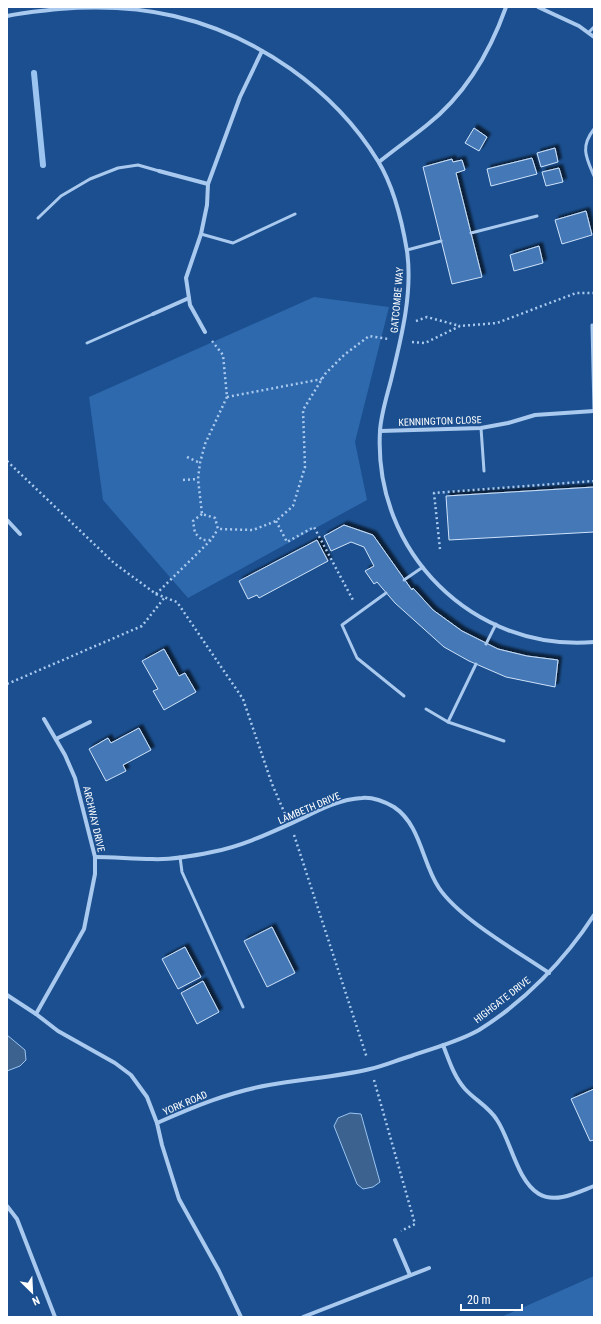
<svg xmlns="http://www.w3.org/2000/svg" width="601" height="1324" font-family="'Roboto Condensed',sans-serif">
<defs>
<filter id="shadow"><feDropShadow dx="3.5" dy="-3.5" stdDeviation="1" flood-color="#0009"/></filter>
</defs>
<rect width="100%" height="100%" fill="#1b4f8f"/>
<!-- green -->
<g fill="#2e69ad">
<polygon points="314,297 389,307 355,442 367,500 188,598 103,500 89,397"/>
<polygon points="594,1276 594,1317 501,1317"/>
</g>
<!-- water -->
<g fill="#3c6290" stroke="#9cc4f0">
<polygon points="7,1035 25,1050 26,1060 20,1066 7,1071"/>
<polygon points="350,1113 361,1114 380,1182 373,1187 363,1189 357,1184 334,1126 338,1118"/>
</g>
<g fill="none" stroke-linecap="round" stroke-linejoin="round">
<!-- stream -->
<polyline stroke="#9cc4f0" stroke-width="6" points="34,73 43,165"/>
</g>
<!-- building -->
<g fill="#4478b7" stroke="#cfe3fa" filter="url(#shadow)">
<polygon points="474,128 487,137 479,151 465,143"/>
<polygon points="555,148 558,162 541,167 537,153"/>
<polygon points="532,158 537,174 491,186 487,169"/>
<polygon points="452,159 453,162 462,160 465,170 456,173 482,277 452,284 423,167"/>
<polygon points="559,168 563,182 546,186 542,172"/>
<polygon points="586,211 592,235 562,244 555,220"/>
<polygon points="539,246 543,263 514,271 510,255"/>
<polygon points="594,487 594,532 449,540 446,496"/>
<polygon points="344,525 373,535 412,590 413,588 433,610 462,631 498,649 527,656 558,660 555,687 506,677 469,661 444,647 395,603 377,582 374,584 365,571 374,566 364,547 351,542 331,551 324,536"/>
<polygon points="317,540 328,561 259,598 257,595 248,599 239,581"/>
<polygon points="164,649 179,676 185,673 196,692 164,710 153,691 158,689 142,661"/>
<polygon points="139,728 151,750 123,765 126,771 106,781 89,749 108,738 111,743"/>
<polygon points="272,927 295,973 267,987 244,941"/>
<polygon points="185,947 201,977 178,989 162,959"/>
<polygon points="203,981 219,1012 197,1024 181,993"/>
<polygon points="594,1089 594,1140 590,1141 571,1099"/>
</g>
<g fill="none" stroke-linecap="round" stroke-linejoin="round">
<!-- path -->
<g stroke="#a9c9ee" stroke-width="2.5" stroke-dasharray="2 3" stroke-linecap="butt">
<polyline points="416,321 427,317 460,326"/>
<polyline points="212,341 223,355 227,397 205,444 200,463 198,479 202,514 215,518 218,529 253,530 276,521 293,506 305,467 303,410 325,374 344,355 369,336 388,339"/>
<polyline points="412,342 425,343 460,326 497,323 576,293 594,293"/>
<polyline points="227,397 322,379"/>
<polyline points="187,457 200,463"/>
<polyline points="7,461 114,563 156,594 211,540 218,529"/>
<polyline points="183,480 198,479"/>
<polyline points="202,514 193,521 195,533 202,540 210,540"/>
<polyline points="276,521 287,542 314,527 354,602"/>
<polyline points="440,549 434,493 594,481"/>
<polyline points="156,594 177,602 243,699 272,784 285,814"/>
<polyline points="7,684 142,626 165,597"/>
<polyline points="294,835 367,1058"/>
<polyline points="374,1080 415,1224 401,1231"/>
</g>
<!-- lane -->
<g stroke="#a9c9ee" stroke-width="3">
<polyline points="589,32 594,27"/>
<path d="M594,129C580,147 586,157 594,176"/>
<polyline points="38,218 61,196 90,179 118,168 138,165 159,171"/>
<polyline points="471,233 537,216"/>
<polyline points="201,234 233,243 295,214"/>
<polyline points="407,250 441,241"/>
<polyline points="592,325 594,411"/>
<polyline points="87,343 153,314"/>
<polyline points="481,428 484,471"/>
<polyline points="404,580 423,567"/>
<polyline points="386,593 342,625 357,658 404,696"/>
<polyline points="486,644 496,624"/>
<polyline points="476,664 448,722 504,741"/>
<polyline points="426,709 448,722"/>
<polyline points="180,857 182,872 243,1007"/>
</g>
<!-- street -->
<g stroke="#a9c9ee" stroke-width="4">
<polyline points="538,7 579,26 594,37"/>
<path d="M7,16C24,12 42,11 59,9C97,6 136,7 174,16C256,35 334,89 378,161C394,187 402,221 407,251C413,293 401,339 391,380C387,396 381,414 380,431C373,552 473,652 594,642"/>
<path d="M379,162C395,149 411,138 427,125C465,95 490,52 506,7"/>
<polyline points="159,171 208,184"/>
<polyline points="153,314 189,298"/>
<polyline points="205,332 190,305 186,278 201,234 207,205 208,184 240,97 262,51"/>
<polyline points="380,431 481,428 508,423 535,415 594,411"/>
<polyline points="7,520 20,534"/>
<polyline points="56,739 90,722"/>
<path d="M95,857C114,857 133,859 152,859C172,860 193,856 212,852C244,846 274,831 303,818C321,809 341,799 362,798C373,797 385,802 394,807C421,825 422,863 439,888C460,919 517,951 549,973"/>
<path d="M7,995L36,1014L58,1031L115,1063L131,1075L147,1097L157,1123C193,1107 229,1092 269,1085C302,1079 337,1077 370,1069C384,1066 397,1060 411,1056C433,1048 458,1042 479,1030C524,1002 565,960 594,915"/>
<polyline points="36,1014 84,929 95,874 95,857 75,778 65,755 44,719"/>
<path d="M443,1045C449,1060 454,1077 465,1089C475,1100 489,1107 497,1120C511,1141 517,1181 539,1194C556,1204 578,1192 594,1186"/>
<polyline points="157,1123 162,1145 179,1199 219,1271 241,1317"/>
<polyline points="7,1206 17,1219 55,1317"/>
<polyline points="395,1240 410,1275"/>
<polyline points="303,1317 429,1268"/>
</g>
</g>
<g text-anchor="middle" dominant-baseline="central" stroke-width="3" stroke-linejoin="round" paint-order="stroke">
<!-- street labels -->
<g font-size="10" fill="#fff" stroke="#1b4f8f">
<text transform="translate(397 300) rotate(-85)">GATCOMBE WAY</text>
<text transform="translate(440 421) rotate(-2)">KENNINGTON CLOSE</text>
<text transform="translate(309 808) rotate(-23)">LAMBETH DRIVE</text>
<text transform="translate(94 819) rotate(77)">ARCHWAY DRIVE</text>
<text transform="translate(502 1000) rotate(-38)">HIGHGATE DRIVE</text>
<text transform="translate(185 1103) rotate(-23)">YORK ROAD</text>
</g>
</g>
<!-- border -->
<rect width="601" height="1324" fill="none" stroke="#ffffff" stroke-width="16"/>
<!-- north arrow -->
<g transform="translate(32 1292) rotate(156)" stroke="#1b4f8f" stroke-width="3" paint-order="stroke">
<path d="M0-3L7 15L0 10L-7 15Z" fill="#ffffff"/>
<text y="-6" font-size="11" font-weight="bold" text-anchor="middle" fill="#ffffff">N</text>
</g>
<!-- scale -->
<path d="M461 1304v6h61v-6" fill="none" stroke="#ffffff" stroke-width="2"/>
<text x="467" y="1304" font-size="12" fill="#ffffff" stroke="#1b4f8f" stroke-width="3" paint-order="stroke">20 m</text>
</svg>
